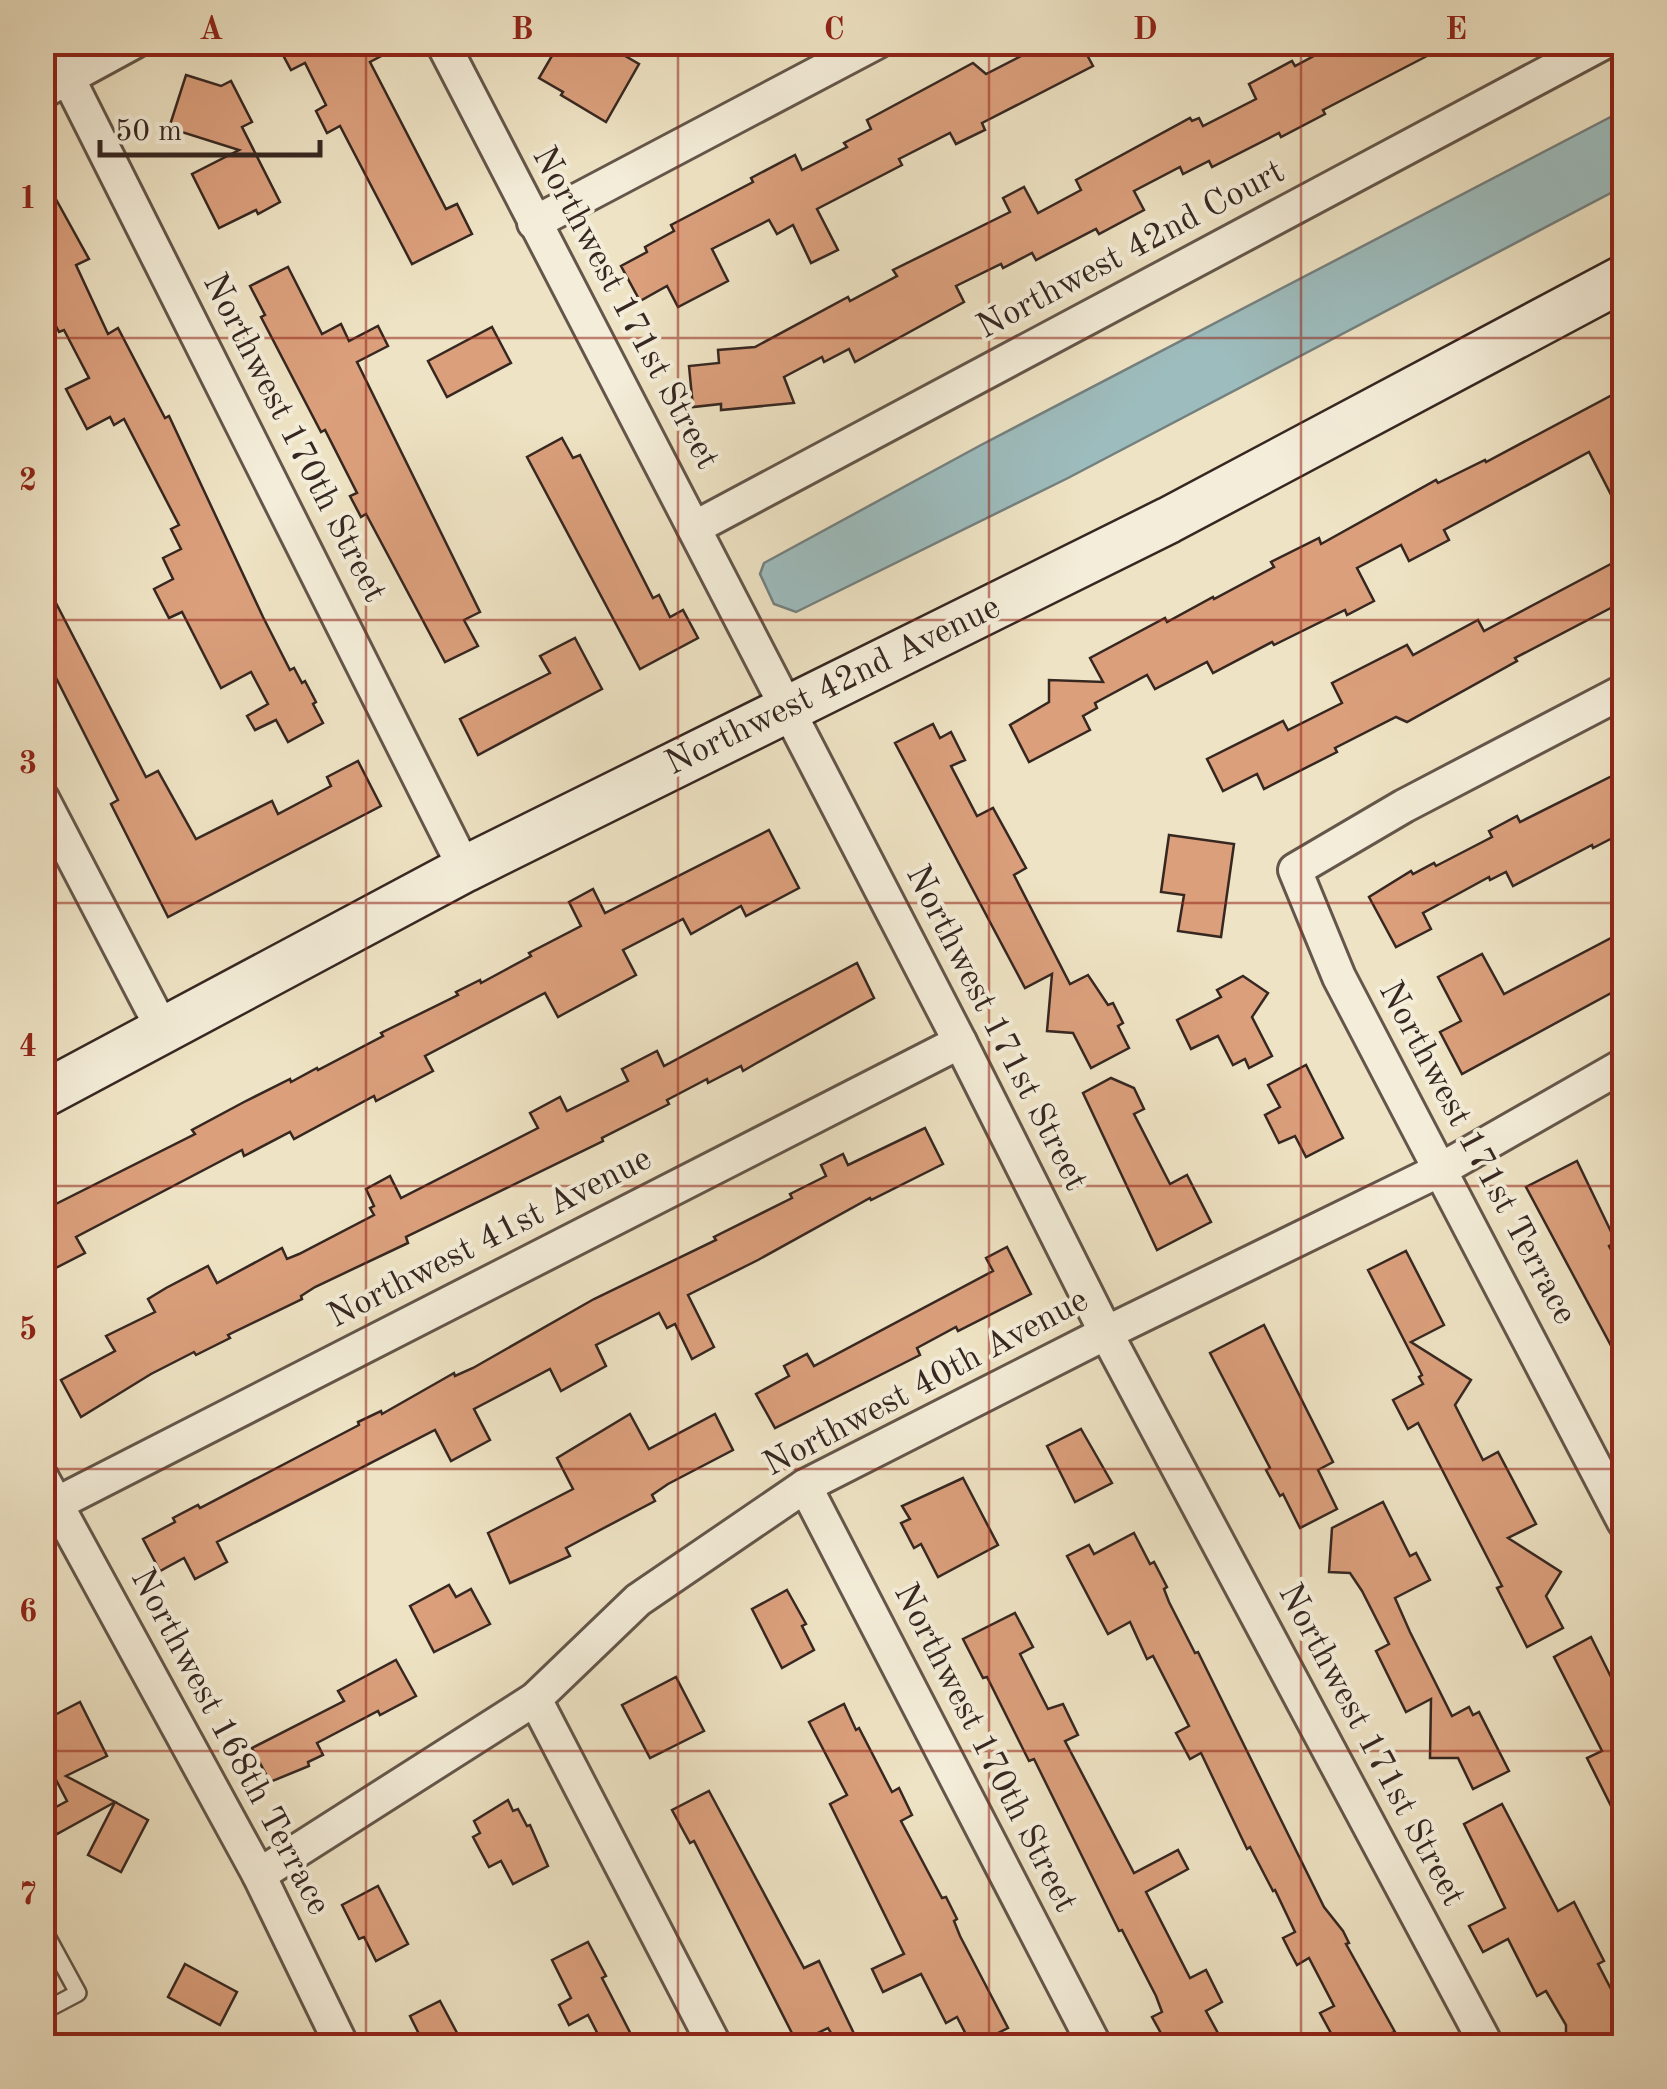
<svg xmlns="http://www.w3.org/2000/svg" width="1667" height="2089" font-family="'Old Standard TT',serif">
<rect width="100%" height="100%" fill="#eee3c4"/>
<filter id="stains"><feTurbulence type="fractalNoise" baseFrequency=".002" numOctaves="4"/><feColorMatrix values="0 0 0 0 .2 0 0 0 0 .09 0 0 0 0 .02 0 0 0 .5 -.17"/></filter>
<radialGradient id="worn" r=".72"><stop offset=".6" stop-color="#630" stop-opacity="0"/><stop offset="1" stop-color="#630" stop-opacity=".3"/></radialGradient>
<!-- water -->
<polygon fill="#9dbcbd" stroke="#74807f" stroke-width="2.5" points="1624,110 1624,186 1068,478 796,612 774,604 760,574 764,563 981,445"/>
<!-- building -->
<g fill="#db9f7c" stroke="#362721" stroke-width="2.5">
<polygon points="276,42 408,42 370,62 446,209 457,204 472,234 412,264 340,126 327,133 316,111 326,105 305,63 291,70"/>
<polygon points="560,42 601,42 639,64 606,122 561,95 563,92 539,78"/>
<polygon points="1036,42 1080,42 1093,66 982,123 985,130 956,144 950,133 899,159 902,165 817,209 838,250 811,263 793,225 777,234 769,220 712,249 728,281 678,307 667,286 640,301 621,266 647,252 645,247 674,231 671,225 753,182 751,178 795,155 802,170 847,147 844,143 871,129 867,120 973,63 986,74 1025,54 1023,49"/>
<polygon points="1340,42 1454,42 1323,110 1325,114 1281,137 1279,133 1212,167 1209,161 1183,174 1180,167 1134,191 1144,210 1099,234 1096,229 1036,260 1032,253 1003,268 1001,264 956,286 964,302 855,362 849,349 824,362 822,357 784,377 794,403 721,410 721,404 693,407 689,366 719,363 718,350 755,347 848,297 850,301 897,276 893,270 1010,212 1003,198 1024,187 1038,213 1081,190 1076,180 1190,118 1192,121 1199,118 1203,126 1256,99 1249,84 1292,61 1295,66"/>
<polygon points="186,75 221,86 231,81 252,122 242,127 280,202 258,214 256,210 219,228 192,174 239,150 169,128"/>
<polygon points="42,174 89,259 76,265 108,334 118,328 165,418 169,416 263,617 290,670 294,668 302,683 305,681 316,702 313,704 323,723 288,742 276,720 255,730 247,716 268,704 251,672 221,688 182,612 169,618 154,589 173,579 163,558 181,549 171,529 179,525 124,419 114,425 110,417 87,429 66,389 89,378 64,330 59,332 42,299"/>
<polygon points="288,267 322,334 341,324 349,341 378,326 388,346 357,362 480,612 464,620 478,646 445,662 366,514 361,517 350,496 357,493 325,430 321,432 261,317 265,315 250,286"/>
<polygon points="492,327 511,363 447,397 428,361"/>
<polygon points="1616,393 1624,409 1624,520 1589,452 1444,530 1449,540 1409,561 1401,545 1357,568 1374,601 1347,615 1345,610 1274,645 1272,642 1213,673 1207,662 1155,689 1147,675 1095,703 1097,708 1083,716 1090,730 1029,762 1010,725 1049,702 1049,680 1103,682 1090,658 1165,618 1167,622 1213,597 1214,599 1274,567 1271,562 1319,538 1321,544 1436,480 1438,483 1485,460 1486,462"/>
<polygon points="562,438 573,458 580,455 653,598 659,595 670,617 683,610 698,638 640,669 527,457"/>
<polygon points="1624,557 1624,601 1515,658 1517,661 1407,722 1396,717 1335,748 1337,752 1264,789 1257,774 1223,791 1207,759 1283,721 1288,730 1342,703 1332,683 1407,645 1413,655 1478,620 1484,631"/>
<polygon points="42,576 146,777 158,771 196,839 272,801 278,814 331,786 327,777 358,761 381,806 168,917 111,804 118,800 53,672 42,678"/>
<polygon points="575,638 602,689 478,755 460,719 550,673 540,656"/>
<polygon points="933,724 940,738 951,732 965,760 951,766 977,816 993,808 1026,868 1014,875 1070,984 1088,975 1108,1005 1113,1003 1123,1023 1118,1026 1129,1048 1091,1068 1073,1033 1047,1031 1052,974 1025,988 895,743"/>
<polygon points="1624,770 1624,832 1593,848 1592,845 1513,886 1506,872 1490,880 1489,877 1423,913 1431,929 1396,947 1369,897 1411,871 1413,874 1434,863 1436,866 1492,837 1489,831 1517,816 1520,822"/>
<polygon points="769,830 799,888 746,916 741,906 691,934 683,919 623,950 636,975 558,1017 545,993 425,1056 433,1071 376,1101 374,1096 294,1139 290,1132 244,1156 242,1150 76,1237 85,1253 42,1275 42,1211 195,1134 192,1130 244,1102 290,1079 291,1082 317,1068 318,1070 383,1036 381,1033 458,995 456,992 480,980 481,983 531,956 529,953 581,926 569,902 593,889 605,913"/>
<polygon points="1169,835 1234,844 1221,937 1178,931 1184,895 1161,892"/>
<polygon points="1613,937 1624,959 1624,986 1462,1074 1440,1032 1461,1021 1438,977 1482,954 1504,994"/>
<polygon points="857,963 874,998 755,1064 743,1071 741,1066 708,1083 707,1079 667,1100 669,1104 602,1138 603,1141 406,1237 408,1243 315,1287 301,1296 302,1299 228,1335 230,1338 196,1355 194,1352 151,1374 81,1417 61,1380 115,1351 106,1336 155,1312 148,1299 166,1288 208,1266 217,1283 282,1248 287,1259 299,1254 374,1215 370,1208 374,1206 366,1189 390,1176 401,1198 538,1128 530,1113 560,1097 567,1111 628,1081 622,1069 657,1051 664,1066"/>
<polygon points="1243,976 1268,993 1252,1017 1272,1056 1249,1068 1245,1059 1233,1065 1218,1036 1191,1049 1177,1020 1221,997 1217,990"/>
<polygon points="1306,1065 1343,1138 1306,1157 1295,1136 1279,1143 1265,1115 1280,1107 1268,1085"/>
<polygon points="1111,1078 1134,1088 1144,1109 1134,1114 1170,1184 1187,1175 1211,1222 1157,1250 1083,1093"/>
<polygon points="925,1128 943,1164 871,1200 870,1198 758,1260 688,1295 714,1347 692,1359 675,1324 667,1328 659,1313 596,1345 606,1366 561,1391 550,1369 474,1409 490,1440 451,1461 435,1430 217,1542 227,1562 195,1579 184,1558 160,1571 143,1539 175,1522 173,1518 198,1505 200,1508 359,1425 358,1422 381,1411 382,1414 454,1373 455,1376 473,1368 594,1299 716,1240 714,1237 792,1198 790,1194 826,1176 821,1165 843,1154 848,1165"/>
<polygon points="1577,1161 1616,1242 1609,1246 1624,1276 1624,1370 1526,1187"/>
<polygon points="1007,1247 1031,1294 958,1331 956,1327 917,1348 920,1355 775,1428 756,1394 789,1376 784,1366 807,1354 814,1366 993,1271 986,1258"/>
<polygon points="1406,1251 1444,1325 1411,1342 1471,1380 1455,1405 1483,1460 1498,1452 1536,1524 1508,1538 1561,1572 1546,1596 1563,1628 1527,1647 1497,1588 1502,1586 1418,1423 1408,1429 1393,1400 1423,1384 1419,1377 1422,1375 1368,1270"/>
<polygon points="1264,1325 1333,1462 1318,1470 1337,1509 1300,1528 1283,1494 1280,1496 1266,1470 1270,1468 1210,1353"/>
<polygon points="630,1414 649,1449 715,1414 733,1450 668,1484 652,1495 655,1501 566,1548 570,1556 510,1583 488,1533 573,1489 557,1458"/>
<polygon points="1081,1429 1112,1483 1075,1502 1047,1446"/>
<polygon points="963,1478 998,1545 938,1577 921,1544 914,1548 901,1523 910,1519 902,1506"/>
<polygon points="1383,1502 1410,1556 1416,1553 1430,1580 1395,1598 1410,1632 1452,1716 1469,1707 1473,1715 1479,1712 1509,1771 1473,1789 1458,1758 1430,1758 1431,1699 1406,1712 1376,1651 1389,1644 1362,1591 1350,1573 1329,1572 1332,1528"/>
<polygon points="1134,1533 1150,1564 1154,1562 1167,1587 1164,1589 1169,1602 1195,1653 1198,1652 1324,1907 1343,1931 1349,1943 1346,1944 1395,2032 1392,2033 1400,2046 1338,2046 1320,2013 1334,2006 1309,1958 1297,1965 1290,1952 1283,1938 1295,1932 1275,1890 1273,1891 1250,1847 1247,1849 1201,1753 1190,1759 1176,1733 1189,1726 1153,1656 1147,1659 1130,1622 1108,1634 1067,1556 1089,1545 1094,1554"/>
<polygon points="449,1585 456,1597 471,1589 490,1624 434,1652 410,1606"/>
<polygon points="787,1590 806,1624 802,1626 814,1650 782,1668 752,1609"/>
<polygon points="1015,1613 1033,1647 1020,1654 1048,1709 1063,1704 1078,1735 1065,1741 1134,1873 1178,1850 1188,1869 1146,1892 1190,1978 1206,1970 1222,2002 1206,2011 1225,2046 1168,2046 1152,2017 1162,2012 1156,1996 1122,1930 1119,1931 1034,1759 1029,1761 987,1677 983,1678 963,1639"/>
<polygon points="1591,1637 1624,1703 1624,1832 1587,1758 1602,1751 1554,1657"/>
<polygon points="396,1660 416,1696 380,1715 378,1711 317,1743 323,1755 308,1762 309,1766 270,1782 252,1748 344,1701 338,1691"/>
<polygon points="676,1677 704,1731 650,1758 622,1705"/>
<polygon points="80,1702 107,1756 66,1776 115,1802 57,1834 45,1813 67,1801 42,1753 42,1736 53,1731 47,1719"/>
<polygon points="844,1704 856,1730 859,1728 892,1792 899,1788 912,1815 901,1821 942,1898 946,1897 957,1919 954,1921 960,1936 1008,2028 972,2046 957,2017 946,2023 921,1974 883,1992 872,1969 904,1954 830,1804 847,1795 809,1722"/>
<polygon points="709,1791 804,1968 819,1961 860,2046 839,2046 828,2028 797,2043 694,1841 690,1843 672,1810"/>
<polygon points="508,1800 513,1811 518,1809 527,1826 530,1825 548,1866 513,1884 501,1861 489,1867 473,1837 480,1833 474,1821"/>
<polygon points="115,1802 148,1820 121,1872 88,1855"/>
<polygon points="1502,1804 1558,1911 1574,1902 1604,1961 1598,1964 1624,2014 1624,2046 1594,2046 1590,2040 1566,2040 1566,2025 1546,1991 1537,1996 1508,1939 1483,1952 1469,1926 1505,1908 1464,1824"/>
<polygon points="378,1886 408,1944 376,1961 364,1937 359,1939 342,1905"/>
<polygon points="588,1942 606,1976 602,1978 637,2046 604,2046 588,2015 569,2025 559,2005 571,1998 552,1960"/>
<polygon points="185,1964 237,1992 220,2025 168,1997"/>
<polygon points="440,2001 464,2046 425,2046 410,2016"/>
</g>
<g fill="none" stroke-linecap="round" stroke-linejoin="round">
<defs>
<polyline id="lane" points="42,1927 78,1993 42,2012"/>
<g id="street">
<polyline points="50,42 465,869"/>
<polyline points="442,42 960,1042 1106,1333 1487,2046"/>
<polyline points="42,92 134,42"/>
<polyline points="534,223 877,42"/>
<polyline points="694,528 1605,42"/>
<polyline points="1624,691 1404,806 1295,870 1339,977 1624,1522"/>
<polyline points="42,798 164,1032"/>
<polyline points="42,1478 259,1875 342,2046"/>
<polyline points="805,1486 1095,2046"/>
<polyline points="56,1504 960,1042"/>
<polyline points="535,1699 715,2046"/>
<polyline points="259,1875 535,1699 638,1600 805,1486 1106,1333 1440,1170 1624,1065"/>
</g>
<polyline id="secondary" points="42,1095 465,869 1169,520 1624,278"/>
</defs>
<!-- lane casing -->
<use href="#lane" stroke="#64564a" stroke-width="20"/>
<!-- street casing -->
<use href="#street" stroke="#64564a" stroke-width="38"/>
<!-- secondary casing -->
<use href="#secondary" stroke="#362721" stroke-width="50"/>
<!-- lane -->
<use href="#lane" stroke="#f4edd9" stroke-width="15"/>
<!-- street -->
<use href="#street" stroke="#f4edd9" stroke-width="32"/>
<!-- secondary -->
<use href="#secondary" stroke="#f4edd9" stroke-width="45"/>
</g>
<!-- grid -->
<path fill="none" stroke="#8f2418" stroke-width="2.5" stroke-opacity="0.55" d="M366,42V2046M678,42V2046M989,42V2046M1301,42V2046M42,338H1624M42,620H1624M42,903H1624M42,1186H1624M42,1469H1624M42,1751H1624"/>
<g text-anchor="middle" dominant-baseline="central" stroke-width="8" stroke-linejoin="round" paint-order="stroke">
<!-- street labels -->
<g font-size="35" fill="#362721" stroke="#f4edd9">
<text transform="translate(1131 250) rotate(-28)">Northwest 42nd Court</text>
<text transform="translate(625 308) rotate(62)">Northwest 171st Street</text>
<text transform="translate(294 438) rotate(63)">Northwest 170th Street</text>
<text transform="translate(833 686) rotate(-26)">Northwest 42nd Avenue</text>
<text transform="translate(996 1028) rotate(63)">Northwest 171st Street</text>
<text transform="translate(1477 1153) rotate(62)">Northwest 171st Terrace</text>
<text transform="translate(490 1238) rotate(-27)">Northwest 41st Avenue</text>
<text transform="translate(926 1383) rotate(-28)">Northwest 40th Avenue</text>
<text transform="translate(230 1742) rotate(62)">Northwest 168th Terrace</text>
<text transform="translate(1371 1745) rotate(62)">Northwest 171st Street</text>
<text transform="translate(985 1748) rotate(63)">Northwest 170th Street</text>
</g>
</g>
<!-- margin -->
<rect width="1667" height="2089" fill="none" stroke="#eee3c4" stroke-width="110"/>
<!-- scale -->
<path d="M100 140v15h220v-15" fill="none" stroke="#362721" stroke-width="5"/>
<text x="115" y="140" font-size="30" fill="#362721" stroke="#f4edd9" stroke-width="8" paint-order="stroke">50 m</text>
<rect x="55" y="55" width="1557" height="1979" fill="none" stroke="#8f2418" stroke-width="4"/>
<g font-size="32" text-anchor="middle" font-weight="bold" fill="#8f2418">
<text x="211" y="39">A</text>
<text x="522" y="39">B</text>
<text x="834" y="39">C</text>
<text x="1145" y="39">D</text>
<text x="1456" y="39">E</text>
<text x="28" y="208">1</text>
<text x="28" y="490">2</text>
<text x="28" y="773">3</text>
<text x="28" y="1056">4</text>
<text x="28" y="1339">5</text>
<text x="28" y="1621">6</text>
<text x="28" y="1904">7</text>
</g>
<rect width="100%" height="100%" filter="url(#stains)"/>
<rect width="100%" height="100%" fill="url(#worn)"/>
</svg>
